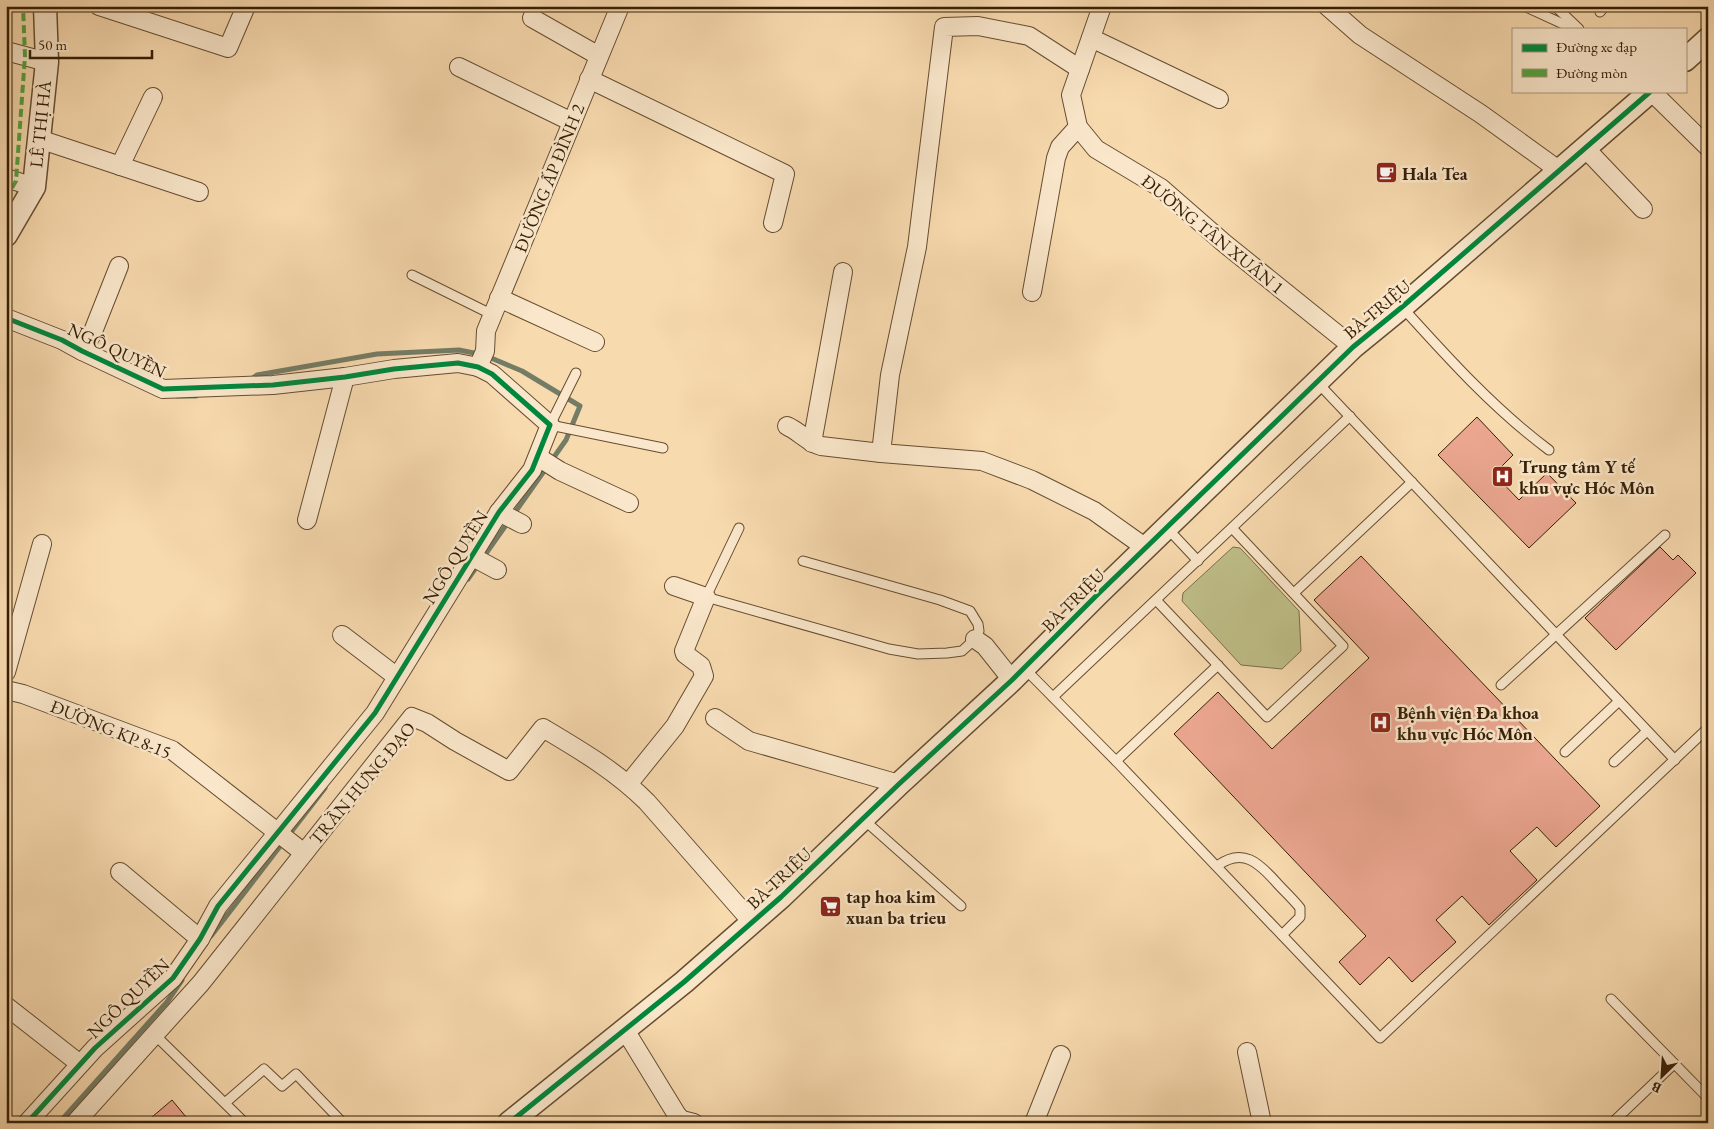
<svg xmlns="http://www.w3.org/2000/svg" width="1714" height="1129" font-family="'EB Garamond',serif">
<rect width="100%" height="100%" fill="#f8daaf"/>
<filter id="stains"><feTurbulence type="fractalNoise" baseFrequency=".004" numOctaves="4"/><feColorMatrix values="0 0 0 0 .2 0 0 0 0 .09 0 0 0 0 .02 0 0 0 .5 -.17"/></filter>
<radialGradient id="worn" r=".72"><stop offset=".6" stop-color="#630" stop-opacity="0"/><stop offset="1" stop-color="#630" stop-opacity=".3"/></radialGradient>
<!-- green -->
<polygon fill="#bfbf89" stroke="#7a6e47" points="1233,547 1240,548 1243,551 1299,611 1301,651 1282,669 1241,665 1182,601 1183,593"/>
<g fill="none" stroke-linecap="round" stroke-linejoin="round">
<!-- stream -->
<g stroke="#747c66" stroke-width="5">
<polyline points="250,380 257,375 377,354 459,350 484,355 522,371 580,406 566,440 468,579"/>
<polyline points="177,396 196,396"/>
<polyline points="211,936 325,788"/>
<polyline points="59,1123 167,1002 182,980"/>
</g>
</g>
<!-- building -->
<g fill="#eba690" stroke="#351e05">
<polygon points="1477,417 1513,455 1494,474 1519,500 1547,473 1576,503 1529,548 1438,455"/>
<polygon points="1660,547 1673,560 1678,555 1696,573 1616,650 1585,618"/>
<polygon points="1361,556 1600,806 1556,847 1537,827 1510,851 1537,880 1489,925 1462,896 1436,920 1456,942 1412,982 1389,957 1360,985 1339,962 1366,936 1174,734 1218,692 1272,749 1369,658 1314,600"/>
<polygon points="172,1100 191,1123 145,1123"/>
</g>
<g fill="none" stroke-linecap="round" stroke-linejoin="round">
<defs>
<g id="service">
<polyline points="1524,6 1574,29"/>
<polyline points="1555,6 1579,29"/>
<polyline points="1600,12 1605,6"/>
<polyline points="412,275 493,315"/>
<path d="M1402,307C1448,358 1494,409 1549,450"/>
<polyline points="576,373 550,425 663,448"/>
<polyline points="1317,382 1675,760"/>
<polyline points="739,528 706,597 889,649 918,654 947,653 962,651 975,639 979,631 978,624 970,611 940,600 803,561"/>
<polyline points="1167,528 1198,561"/>
<polyline points="1294,593 1412,482"/>
<polyline points="1156,600 1267,717 1343,646 1232,528"/>
<polyline points="1024,668 1116,761 1380,1038 1708,728"/>
<polyline points="1501,685 1665,535"/>
<polyline points="1053,697 1350,416"/>
<polyline points="1565,752 1619,701"/>
<polyline points="1116,761 1218,665"/>
<polyline points="1614,762 1647,731"/>
<polyline points="863,819 961,906"/>
<path d="M1217,866C1243,847 1259,863 1276,882C1284,891 1293,899 1300,908V917L1282,935"/>
<polyline points="1611,999 1708,1098"/>
<polyline points="154,1034 245,1123"/>
<polyline points="225,1103 264,1069 282,1086 296,1074 343,1123"/>
<polyline points="1612,1123 1674,1064"/>
</g>
<g id="minor">
<polyline points="99,6 228,48 246,6"/>
<polyline points="1102,6 1071,95 1078,127 1096,149 1161,188 1224,243 1353,347"/>
<polyline points="1327,6 1360,35 1481,114 1560,171"/>
<polyline points="532,18 599,56"/>
<polyline points="1091,38 1219,99"/>
<polyline points="6,51 47,62"/>
<polyline points="459,67 572,122"/>
<polyline points="1080,69 1029,36 978,26 944,27 917,247 890,375 881,453 982,461 1032,480 1094,511 1146,548"/>
<polyline points="589,79 785,174 773,223"/>
<polyline points="1651,91 1708,147"/>
<polyline points="39,139 199,192"/>
<polyline points="1585,148 1643,209"/>
<polyline points="120,166 153,97"/>
<polyline points="6,178 34,187"/>
<polyline points="1032,292 1056,158 1060,147 1078,127"/>
<polyline points="499,298 595,342"/>
<polyline points="6,318 62,340 82,351 163,389 273,385 345,377 394,369 458,363 478,367 492,374 550,425 532,470 499,512 375,713 218,906 200,939 173,978 95,1048 27,1123"/>
<polyline points="82,351 92,334 119,266"/>
<polyline points="478,367 485,351 486,331 620,6"/>
<path d="M787,426C799,431 807,442 821,446L881,453"/>
<polyline points="812,443 843,272"/>
<polyline points="538,457 560,471 629,503"/>
<polyline points="499,512 522,524"/>
<polyline points="307,520 345,377"/>
<polyline points="471,556 497,570"/>
<polyline points="342,635 397,677"/>
<polyline points="975,639 985,646 1012,680"/>
<polyline points="6,672 42,544"/>
<polyline points="6,690 23,694 172,750 304,853"/>
<polyline points="715,718 749,741 899,784"/>
<polyline points="629,783 675,726 704,676 701,666 685,654 684,651 706,597 674,586"/>
<polyline points="120,872 200,939"/>
<polyline points="6,1006 80,1064"/>
<polyline points="625,1030 677,1115 682,1120 694,1123"/>
<polyline points="1247,1052 1262,1123"/>
<path d="M75,1123L201,983L412,717L427,723L455,741L509,771L543,728C580,750 616,771 647,802L752,922"/>
<polyline points="1034,1123 1061,1055"/>
</g>
<g id="tertiary">
<polyline points="1685,60 1708,39"/>
<polyline points="6,235 34,187 47,62 45,6"/>
<polyline points="509,1123 684,982 781,897 899,784 1012,680 1098,594 1353,347 1402,307 1651,91"/>
</g>
</defs>
<!-- service casing -->
<use href="#service" stroke="#664d30" stroke-width="11"/>
<!-- minor casing -->
<use href="#minor" stroke="#664d30" stroke-width="20"/>
<!-- tertiary casing -->
<use href="#tertiary" stroke="#664d30" stroke-width="25"/>
<!-- service -->
<use href="#service" stroke="#fae7cb" stroke-width="9"/>
<!-- minor -->
<use href="#minor" stroke="#fae7cb" stroke-width="18"/>
<!-- tertiary -->
<use href="#tertiary" stroke="#fae7cb" stroke-width="22"/>
<!-- quiet -->
<polyline stroke="#53a23d" stroke-width="4" stroke-dasharray="8 4" stroke-linecap="butt" points="6,198 16,181 25,56 23,6"/>
<defs>
<g id="cycleway">
<polyline points="6,318 62,340 82,351 163,389 273,385 345,377 394,369 458,363 478,367 492,374 550,425 532,470 499,512 375,713 218,906 200,939 173,978 95,1048 27,1123"/>
<polyline points="509,1123 684,982 781,897 899,784 1012,680 1098,594 1353,347 1402,307 1651,91"/>
</g>
</defs>
<!-- cycleway casing -->
<use href="#cycleway" stroke="#fae7cb" stroke-width="8"/>
<!-- cycleway -->
<use href="#cycleway" stroke="#00873e" stroke-width="5"/>
</g>
<!-- icons -->
<defs>
<symbol id="cafe-square" viewBox="-11 -11 22 22"><rect x="-9" y="-9" width="18" height="18" rx="4" fill="#8f2418" stroke="#fae7cb"/><path d="M-5.5-4.5H6V0H3Q3 3.5 0 3.5H-2.5Q-5.5 3.5-5.5 0ZM3-3.2v2h1.7v-2ZM-6 4.5H4V6H-6Z" fill="#fff"/></symbol>
<symbol id="hospital-square" viewBox="-11 -11 22 22"><rect x="-9" y="-9" width="18" height="18" rx="4" fill="#8f2418" stroke="#fae7cb"/><path d="M-5-5h3v3.5h4V-5h3V5h-3V1.5h-4V5h-3Z" fill="#fff"/></symbol>
<symbol id="supermarket-square" viewBox="-11 -11 22 22"><rect x="-9" y="-9" width="18" height="18" rx="4" fill="#8f2418" stroke="#fae7cb"/><path d="M-6-5.5h2.5l.6 2H6L4.5 2H-2.5L-4.4-4H-6ZM-1.5 3.2a1.3 1.3 0 1 0 .1 0ZM3 3.2a1.3 1.3 0 1 0 .1 0Z" fill="#fff"/></symbol>
</defs>
<g fill-rule="evenodd">
<use href="#cafe-square" x="1374" y="160" width="25" height="25"/>
<use href="#hospital-square" x="1490" y="464" width="25" height="25"/>
<use href="#hospital-square" x="1368" y="710" width="25" height="25"/>
<use href="#supermarket-square" x="818" y="894" width="25" height="25"/>
</g>
<g text-anchor="middle" dominant-baseline="central" stroke-width="5" stroke-linejoin="round" paint-order="stroke">
<!-- street labels -->
<g font-size="18" fill="#351e05" stroke="#fae7cb">
<text transform="translate(40 124) rotate(-84)">LÊ THỊ HÀ</text>
<text transform="translate(549 178) rotate(-68)">ĐƯỜNG ẤP ĐÌNH 2</text>
<text transform="translate(1213 234) rotate(39)">ĐƯỜNG TÂN XUÂN 1</text>
<text transform="translate(1377 309) rotate(-40)">BÀ TRIỆU</text>
<text transform="translate(117 350) rotate(25)">NGÔ QUYỀN</text>
<text transform="translate(455 557) rotate(-58)">NGÔ QUYỀN</text>
<text transform="translate(1073 600) rotate(-45)">BÀ TRIỆU</text>
<text transform="translate(111 729) rotate(22)">ĐƯỜNG KP 8-15</text>
<text transform="translate(362 783) rotate(-50)">TRẦN HƯNG ĐẠO</text>
<text transform="translate(779 878) rotate(-43)">BÀ TRIỆU</text>
<text transform="translate(128 998) rotate(-44)">NGÔ QUYỀN</text>
</g>
<!-- poi labels -->
<g font-size="18" font-weight="bold" fill="#351e05" stroke="#fae7cb" text-anchor="start">
<text x="1402" y="173">Hala Tea</text>
<text x="1519" y="466">Trung tâm Y tế<tspan x="1519" dy="21">khu vực Hóc Môn</tspan></text>
<text x="1397" y="712">Bệnh viện Đa khoa<tspan x="1397" dy="21">khu vực Hóc Môn</tspan></text>
<text x="846" y="896">tap hoa kim<tspan x="846" dy="21">xuan ba trieu</tspan></text>
</g>
</g>
<!-- margin -->
<rect width="1714" height="1129" fill="none" stroke="#f8daaf" stroke-width="25"/>
<rect x="8" y="8" width="1699" height="1114" fill="none" stroke="#351e05" stroke-width="2.5"/>
<rect x="12" y="12" width="1689" height="1104" fill="none" stroke="#351e05"/>
<!-- legend -->
<rect x="1512" y="28" width="175" height="65" fill="#fae7cb" stroke="#ab977c"/>
<rect x="1522" y="44" width="25" height="8" fill="#00873e" stroke="#ab977c"/>
<text x="1556" y="52" font-size="15" fill="#351e05">Đường xe đạp</text>
<rect x="1522" y="69" width="25" height="8" fill="#53a23d" stroke="#ab977c"/>
<text x="1556" y="78" font-size="15" fill="#351e05">Đường mòn</text>
<!-- north arrow -->
<g transform="translate(1662 1076) rotate(205)" stroke="#fae7cb" stroke-width="4" paint-order="stroke">
<path d="M0-4L9 19L0 12L-9 19Z" fill="#351e05"/>
<text y="-8" font-size="14" font-weight="bold" text-anchor="middle" fill="#351e05">B</text>
</g>
<!-- scale -->
<path d="M30 50v8h122v-8" fill="none" stroke="#351e05" stroke-width="2.5"/>
<text x="38" y="50" font-size="15" fill="#351e05" stroke="#fae7cb" stroke-width="4" paint-order="stroke">50 m</text>
<rect width="100%" height="100%" filter="url(#stains)"/>
<rect width="100%" height="100%" fill="url(#worn)"/>
</svg>
